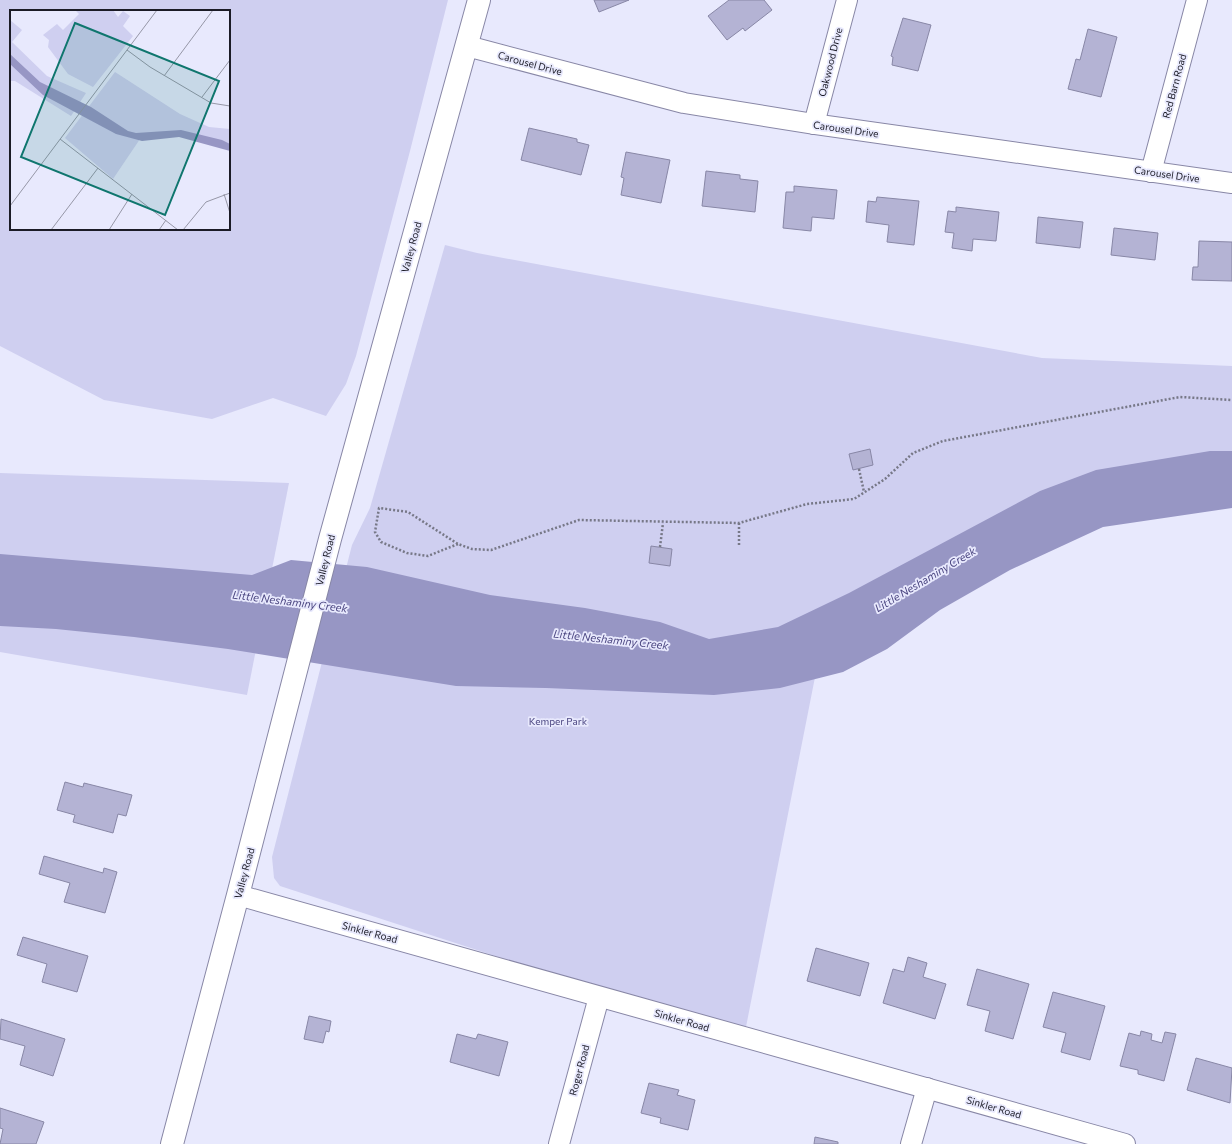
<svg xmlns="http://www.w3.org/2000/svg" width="1232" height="1144" font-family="Commissioner,sans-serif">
<rect width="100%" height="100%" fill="#e8e9fd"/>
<!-- green -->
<g fill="#cfcff0" fill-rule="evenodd">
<path d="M0,0H448L410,151L356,356L346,384L326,416L273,398L212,419L104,400L0,346ZM11,11H229V229H11Z"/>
<polygon points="445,245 477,253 1042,358 1232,366 1232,500 1079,521 818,662 744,1037 280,886 274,878 272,857 352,545 370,508"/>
<polygon points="0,473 289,483 247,695 0,652"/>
</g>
<!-- water -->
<polygon fill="#9796c4" points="1210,451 1232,451 1232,508 1103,527 1010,570 940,610 887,649 843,672 780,688 714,695 546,688 456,686 228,649 134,637 56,629 0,626 0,554 252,575 291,560 367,567 490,595 585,608 660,622 709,639 778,627 849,593 1040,491 1096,470"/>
<!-- building -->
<g fill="#b4b3d4" stroke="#8887a6">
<polygon points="594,0 629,0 599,12"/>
<polygon points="729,0 764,0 772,10 745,31 743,28 727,40 708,16"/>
<polygon points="903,18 931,25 918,71 892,65 893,57 891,56"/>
<polygon points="1088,29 1117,37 1101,97 1068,89 1076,59 1080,60"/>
<polygon points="529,128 577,139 577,142 589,145 581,175 521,160"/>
<polygon points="626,152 670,160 661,203 621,195 624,178 621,177"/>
<polygon points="706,171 740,175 740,179 758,181 755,212 702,206"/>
<polygon points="794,186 837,190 834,219 812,217 811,231 783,228 786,192 794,192"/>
<polygon points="877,197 919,201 914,245 887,242 889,225 866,222 868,201 876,202"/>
<polygon points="956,207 999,212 996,241 973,239 972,251 952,248 954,233 945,232 948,211 956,212"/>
<polygon points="1038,217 1083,222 1080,248 1036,243"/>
<polygon points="1114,228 1158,233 1155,260 1111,255"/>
<polygon points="1199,241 1232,242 1232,281 1192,280 1193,267 1198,267"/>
<polygon points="870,449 873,465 853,470 849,454"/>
<polygon points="651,546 672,549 670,566 649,563"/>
<polygon points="65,782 83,787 84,783 132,795 126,816 118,814 113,833 73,822 75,815 57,810"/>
<polygon points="44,856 103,873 104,868 117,872 105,913 64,902 70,883 39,874"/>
<polygon points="23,937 88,956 77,992 42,982 47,964 17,955"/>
<polygon points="816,948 869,963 860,996 807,981"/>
<polygon points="908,957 927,963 923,977 946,984 935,1019 883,1003 893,969 904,972"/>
<polygon points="977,969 1029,984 1013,1039 985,1031 990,1011 967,1005"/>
<polygon points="1053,992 1105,1006 1090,1060 1061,1052 1066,1033 1043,1027"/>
<polygon points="309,1016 331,1021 329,1032 326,1031 323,1043 304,1039"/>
<polygon points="1,1019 65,1039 53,1076 20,1065 25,1046 0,1039"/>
<polygon points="1141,1031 1152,1034 1151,1040 1162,1043 1165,1032 1176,1034 1164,1081 1138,1074 1138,1070 1120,1066 1129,1033 1140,1036"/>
<polygon points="457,1034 476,1039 478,1034 508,1042 499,1076 450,1062"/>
<polygon points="1196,1058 1232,1068 1230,1103 1187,1090"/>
<polygon points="649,1083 679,1090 677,1095 695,1100 688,1130 660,1123 661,1118 641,1113"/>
<polygon points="0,1108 44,1122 36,1144 0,1144 3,1129 0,1128"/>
<polygon points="815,1137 838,1142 838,1144 814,1144"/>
</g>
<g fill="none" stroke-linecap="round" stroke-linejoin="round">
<defs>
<g id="minor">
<polyline points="467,46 684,103 814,124 1232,183"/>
<polyline points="814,124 847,0"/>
<polyline points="1151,172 1197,0"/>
<polyline points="238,895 1125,1144"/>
<polyline points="559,1144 599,997"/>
<polyline points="911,1144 927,1088"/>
</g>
<polyline id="tertiary" points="172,1144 238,895 330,539 479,0"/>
</defs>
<!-- minor casing -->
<use href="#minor" stroke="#8887a6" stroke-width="22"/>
<!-- tertiary casing -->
<use href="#tertiary" stroke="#8887a6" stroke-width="24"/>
<!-- path -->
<g stroke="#777887" stroke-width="2.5" stroke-dasharray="2 2" stroke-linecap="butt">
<polyline points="859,469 864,492"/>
<polyline points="739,523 739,547"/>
<polyline points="458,544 428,556 407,553 381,542 375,532 379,508 408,512 458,544 472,549 491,550 579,520 739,523 807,504 854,499 885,479 913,453 943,441 1180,397 1232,400"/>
<polyline points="660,547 663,523"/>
</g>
<!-- minor -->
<use href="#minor" stroke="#fff" stroke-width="20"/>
<!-- tertiary -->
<use href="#tertiary" stroke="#fff" stroke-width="22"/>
</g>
<g text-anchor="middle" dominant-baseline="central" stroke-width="3.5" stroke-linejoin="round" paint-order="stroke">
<!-- street labels -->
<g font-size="10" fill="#1b1b26" stroke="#e8e9fd">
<text transform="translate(830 62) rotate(-76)">Oakwood Drive</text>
<text transform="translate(530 63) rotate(15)">Carousel Drive</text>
<text transform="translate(1174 86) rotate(-75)">Red Barn Road</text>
<text transform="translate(846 129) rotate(8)">Carousel Drive</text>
<text transform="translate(1167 174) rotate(8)">Carousel Drive</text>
<text transform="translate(411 247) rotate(-75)">Valley Road</text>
<text transform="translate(325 560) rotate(-76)">Valley Road</text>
<text transform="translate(244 873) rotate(-75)">Valley Road</text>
<text transform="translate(370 932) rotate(15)">Sinkler Road</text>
<text transform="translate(682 1020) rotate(16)">Sinkler Road</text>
<text transform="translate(579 1070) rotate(-75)">Roger Road</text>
<text transform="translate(994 1107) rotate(16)">Sinkler Road</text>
</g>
<!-- park labels -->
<g font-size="10" fill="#4c4782" stroke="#e8e9fd">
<text x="558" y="721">Kemper Park</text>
</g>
<!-- water labels -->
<g font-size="11" font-style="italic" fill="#4a4580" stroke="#e8e9fd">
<text transform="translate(925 579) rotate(-31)">Little Neshaminy Creek</text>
<text transform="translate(290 601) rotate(7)">Little Neshaminy Creek</text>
<text transform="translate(611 639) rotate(6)">Little Neshaminy Creek</text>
</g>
</g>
<!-- overview -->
<g transform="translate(10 10)">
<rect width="220" height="220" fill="#e8e9fd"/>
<path d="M65,0H103L108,7L113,1L120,6L113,16L123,26L83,77L58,64L38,37L39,30L33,25L47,14L53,20L69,4ZM0,10L12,20L2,32L37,66L76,83L61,106L5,71H0ZM105,62L170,104L199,117L220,119V138L167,125L130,129L103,169L55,128Z" fill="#cfcff0"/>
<path d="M0,44L30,72L81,97L118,121L126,123L171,120L212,130L220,134V141L169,127L132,131L106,124L33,85L0,54Z" fill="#9796c4"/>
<path fill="none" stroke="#9697a7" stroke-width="1" d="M117,40L140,57L201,93L220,96M154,66L203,0M192,87L220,50M50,129L168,220M214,184L220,203M0,196L147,0M41,220L88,158M99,220L122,184M149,220L156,210M173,220L196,192L220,183"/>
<path fill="#0f766e" fill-opacity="0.15" stroke="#0f766e" stroke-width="2" d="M65,13L209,71L155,205L11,147Z"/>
<rect width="220" height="220" fill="none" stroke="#1b1b26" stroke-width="2"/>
</g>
</svg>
